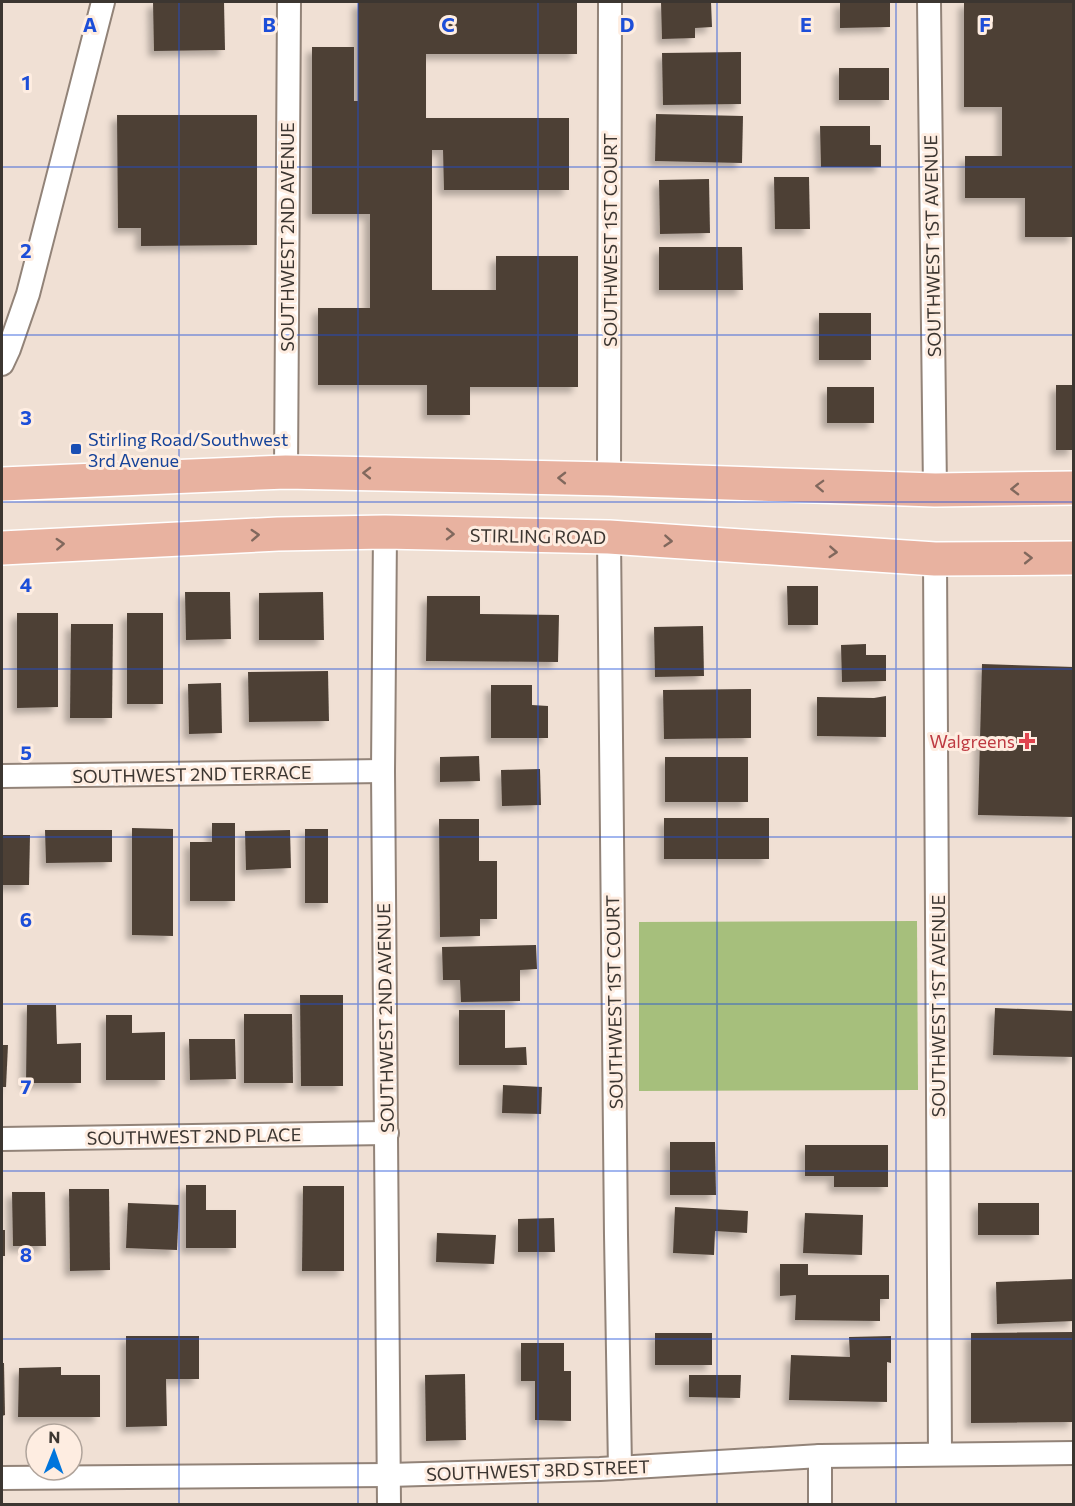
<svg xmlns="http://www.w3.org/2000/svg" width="1075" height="1506" font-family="Commissioner,sans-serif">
<defs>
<filter id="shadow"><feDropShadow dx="-5.5" dy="5.5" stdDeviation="3" flood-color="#0004"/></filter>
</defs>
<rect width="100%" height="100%" fill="#f0e0d4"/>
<!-- green -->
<polygon fill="#a6bf7c" points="917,921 918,1090 639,1091 639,922"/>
<!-- building -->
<g fill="#4d4036" filter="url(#shadow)">
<polygon points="153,2 224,2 225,50 154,51"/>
<polygon points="358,2 577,2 577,54 426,54 426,118 569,118 569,190 444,190 443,150 432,150 432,290 496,290 496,256 578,256 578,387 470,387 470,415 427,415 427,385 318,385 318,308 370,308 370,214 312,214 312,47 354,47 354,101 358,101"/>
<polygon points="661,2 711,2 712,27 695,28 695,38 662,39"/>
<polygon points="840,2 890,2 890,27 840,28"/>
<polygon points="964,2 1074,2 1074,237 1025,237 1025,198 965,198 965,156 1002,156 1002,107 964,107"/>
<polygon points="741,52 741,104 663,105 662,53"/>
<rect x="839" y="68" width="50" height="32"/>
<polygon points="656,114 743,116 742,163 655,161"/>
<polygon points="117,115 257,115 257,245 141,246 141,228 118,228"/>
<polygon points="820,126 870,126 870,145 881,145 881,167 821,167"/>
<polygon points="774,177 809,177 810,229 775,229"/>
<polygon points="709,179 710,233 660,234 659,180"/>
<polygon points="659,247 742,247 743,290 659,290"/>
<rect x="819" y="313" width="52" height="47"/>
<rect x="1056" y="385" width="18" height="65"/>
<rect x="827" y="387" width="47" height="36"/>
<polygon points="787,586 818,586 818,625 788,625"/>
<polygon points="185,592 230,592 231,639 186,640"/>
<polygon points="323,592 324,640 259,640 259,593"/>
<polygon points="427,596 480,596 480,614 559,615 558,662 426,661"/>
<polygon points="17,613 58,613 58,707 17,708"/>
<rect x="127" y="613" width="36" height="91"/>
<polygon points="71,624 113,624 112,718 70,718"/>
<polygon points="703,626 704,676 655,677 654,627"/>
<polygon points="866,644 866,655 886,655 886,681 842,682 841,645"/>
<polygon points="982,664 1074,667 1074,817 978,815"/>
<polygon points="328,671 329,721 249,722 248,672"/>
<polygon points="221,683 222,733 189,734 188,684"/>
<polygon points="491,685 532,685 532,705 548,706 548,738 491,738"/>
<polygon points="751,689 751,738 664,739 663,690"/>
<polygon points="886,696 886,737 817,736 817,697 874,698"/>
<polygon points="479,756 480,781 440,782 440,757"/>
<rect x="665" y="757" width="83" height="45"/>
<polygon points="540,769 541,805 502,806 501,770"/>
<rect x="664" y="818" width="105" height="41"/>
<polygon points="439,819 479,819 479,861 497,861 497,919 480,919 480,936 440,937"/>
<polygon points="212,823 235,823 235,901 190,901 190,842 212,842"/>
<polygon points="132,828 173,829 173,936 132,935"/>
<rect x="305" y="829" width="23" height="74"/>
<polygon points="45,830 112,830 112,862 46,863"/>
<polygon points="290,830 291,868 246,870 245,831"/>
<polygon points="2,835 30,835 29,885 2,885"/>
<polygon points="536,945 537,969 520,970 520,1001 461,1002 460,980 443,980 442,947"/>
<polygon points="300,995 343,995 343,1086 301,1086"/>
<polygon points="27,1005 56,1005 57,1044 81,1043 81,1083 26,1083"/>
<polygon points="995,1008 1074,1011 1074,1057 993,1055"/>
<polygon points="459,1010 505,1010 505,1048 526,1047 527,1065 459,1065"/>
<polygon points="244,1014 292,1014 293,1083 244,1083"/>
<polygon points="106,1015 132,1015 132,1033 165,1032 165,1080 106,1080"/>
<polygon points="189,1039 235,1039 236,1079 190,1080"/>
<polygon points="2,1045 8,1045 6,1087 2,1087"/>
<polygon points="503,1085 542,1087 541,1114 502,1113"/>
<polygon points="670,1142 715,1142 716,1195 670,1195"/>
<polygon points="805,1145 888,1145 888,1187 834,1187 834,1176 805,1176"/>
<polygon points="186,1185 206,1185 206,1210 236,1210 236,1248 186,1248"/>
<polygon points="303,1186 344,1186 344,1271 302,1271"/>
<polygon points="69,1189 109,1189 110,1270 70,1271"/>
<polygon points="12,1192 45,1192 46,1246 13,1246"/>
<polygon points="128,1203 179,1205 177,1250 126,1248"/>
<rect x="978" y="1203" width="61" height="32"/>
<polygon points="675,1207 748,1211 747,1233 715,1231 714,1255 673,1253"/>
<polygon points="805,1213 863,1215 862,1255 803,1253"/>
<polygon points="554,1218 555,1252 518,1252 518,1219"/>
<rect x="2" y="1230" width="3" height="26"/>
<polygon points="437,1233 496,1235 494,1264 436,1262"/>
<polygon points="780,1264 808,1264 808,1275 889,1275 889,1299 880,1299 880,1321 795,1320 796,1295 780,1296"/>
<polygon points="1074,1279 1074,1321 997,1324 996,1282"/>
<polygon points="1074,1332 1074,1422 971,1423 971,1333"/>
<rect x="655" y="1333" width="57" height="32"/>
<polygon points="126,1336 199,1336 199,1379 166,1379 167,1426 126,1427"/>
<polygon points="891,1336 891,1363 887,1362 887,1402 789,1400 791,1355 850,1357 849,1337"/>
<polygon points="521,1343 564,1343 564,1371 571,1371 571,1421 535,1420 535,1381 521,1381"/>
<polygon points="2,1363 4,1363 5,1415 2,1416"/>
<polygon points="61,1367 61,1375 100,1375 100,1417 18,1417 19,1368"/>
<polygon points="465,1374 466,1440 426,1441 425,1375"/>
<polygon points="689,1375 741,1375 740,1398 689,1397"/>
</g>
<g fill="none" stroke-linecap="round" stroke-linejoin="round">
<defs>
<g id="minor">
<polyline points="929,2 935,490"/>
<polyline points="2,364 9,349 28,294 103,2"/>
<polyline points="286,472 289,2"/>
<polyline points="609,479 610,2"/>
<polyline points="385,532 383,771 389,1504"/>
<polyline points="609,537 616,1235 620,1468"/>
<polyline points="935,559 940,1453"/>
<polyline points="2,776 383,771"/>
<polyline points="2,1139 387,1133"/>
<polyline points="2,1478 389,1475 600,1469 820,1456 1074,1453"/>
<polyline points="820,1504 820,1456"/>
</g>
<g id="primary">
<polyline points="2,484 286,472 609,479 935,490 1074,488"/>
<polyline points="2,548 278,534 385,532 609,537 935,559 1074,558"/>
</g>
</defs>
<!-- minor casing -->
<use href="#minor" stroke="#928378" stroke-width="26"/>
<!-- primary casing -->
<use href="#primary" stroke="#fff" stroke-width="36"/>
<!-- minor -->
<use href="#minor" stroke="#fff" stroke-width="22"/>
<!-- primary -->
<use href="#primary" stroke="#e8b2a0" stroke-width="33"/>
</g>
<!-- one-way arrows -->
<defs><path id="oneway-chevron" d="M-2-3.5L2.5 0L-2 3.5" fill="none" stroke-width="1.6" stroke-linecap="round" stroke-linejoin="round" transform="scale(1.5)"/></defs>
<g stroke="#81685d">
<use href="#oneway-chevron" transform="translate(367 473) rotate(-179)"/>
<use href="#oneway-chevron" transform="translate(562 478) rotate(-179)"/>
<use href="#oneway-chevron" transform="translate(820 486) rotate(-178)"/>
<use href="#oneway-chevron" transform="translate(1015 489) rotate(179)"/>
<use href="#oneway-chevron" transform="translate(450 534) rotate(1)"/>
<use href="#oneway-chevron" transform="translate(255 535) rotate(-3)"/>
<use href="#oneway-chevron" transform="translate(668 541) rotate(4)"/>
<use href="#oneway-chevron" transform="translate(60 544) rotate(-3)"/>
<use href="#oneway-chevron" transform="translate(833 552) rotate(4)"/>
<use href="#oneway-chevron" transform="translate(1028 558) rotate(-1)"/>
</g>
<!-- grid -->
<path fill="none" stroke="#1d4ed8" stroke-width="1.5" stroke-opacity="0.55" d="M179,2V1504M358,2V1504M538,2V1504M717,2V1504M896,2V1504M2,167H1074M2,335H1074M2,502H1074M2,669H1074M2,837H1074M2,1004H1074M2,1171H1074M2,1339H1074"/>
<!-- markers -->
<rect fill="#1a4fb4" stroke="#feede1" stroke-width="2" x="70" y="443" width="12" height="12" rx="3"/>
<path fill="#e0444e" stroke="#feede1" stroke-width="2" d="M1024 732h6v6h6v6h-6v6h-6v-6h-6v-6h6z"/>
<g text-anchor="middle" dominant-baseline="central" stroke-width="6" stroke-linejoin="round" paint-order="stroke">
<!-- street labels -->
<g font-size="18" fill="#3c3631" stroke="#feede1">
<text transform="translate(287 237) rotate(-90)">SOUTHWEST 2ND AVENUE</text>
<text transform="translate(610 240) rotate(-90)">SOUTHWEST 1ST COURT</text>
<text transform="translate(932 246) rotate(-91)">SOUTHWEST 1ST AVENUE</text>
<text transform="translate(538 536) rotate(1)">STIRLING ROAD</text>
<text transform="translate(192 774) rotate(-1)">SOUTHWEST 2ND TERRACE</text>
<text transform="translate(614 1002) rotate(-91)">SOUTHWEST 1ST COURT</text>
<text transform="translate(938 1006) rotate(-90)">SOUTHWEST 1ST AVENUE</text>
<text transform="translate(385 1018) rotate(-91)">SOUTHWEST 2ND AVENUE</text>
<text transform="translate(194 1136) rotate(-1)">SOUTHWEST 2ND PLACE</text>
<text transform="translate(538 1470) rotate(-2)">SOUTHWEST 3RD STREET</text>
</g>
<!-- transit labels -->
<g font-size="18" fill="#164399" stroke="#feede1" text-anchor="start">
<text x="88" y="439">Stirling Road/Southwest<tspan x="88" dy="21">3rd Avenue</tspan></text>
</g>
<!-- health labels -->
<g font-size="18" fill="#be3a42" stroke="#feede1" text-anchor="end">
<text x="1015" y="741">Walgreens</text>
</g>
</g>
<g font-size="20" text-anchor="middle" font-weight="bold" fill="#1d4ed8" stroke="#feede1" stroke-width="6" stroke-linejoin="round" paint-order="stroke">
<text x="90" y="32">A</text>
<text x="269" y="32">B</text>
<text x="448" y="32">C</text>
<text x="627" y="32">D</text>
<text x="806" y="32">E</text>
<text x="985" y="32">F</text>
<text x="26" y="90">1</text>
<text x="26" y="258">2</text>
<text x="26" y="425">3</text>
<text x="26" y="592">4</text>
<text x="26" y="760">5</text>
<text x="26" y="927">6</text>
<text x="26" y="1094">7</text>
<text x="26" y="1262">8</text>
</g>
<!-- border -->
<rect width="1075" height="1506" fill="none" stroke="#3c3631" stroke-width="6"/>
<!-- north arrow -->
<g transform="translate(54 1452) rotate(1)"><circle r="28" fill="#feede1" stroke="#b0a49b" stroke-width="1.5"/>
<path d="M0-4.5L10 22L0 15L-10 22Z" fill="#0075dc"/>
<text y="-9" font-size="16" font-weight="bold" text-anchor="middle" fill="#3c3631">N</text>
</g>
</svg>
